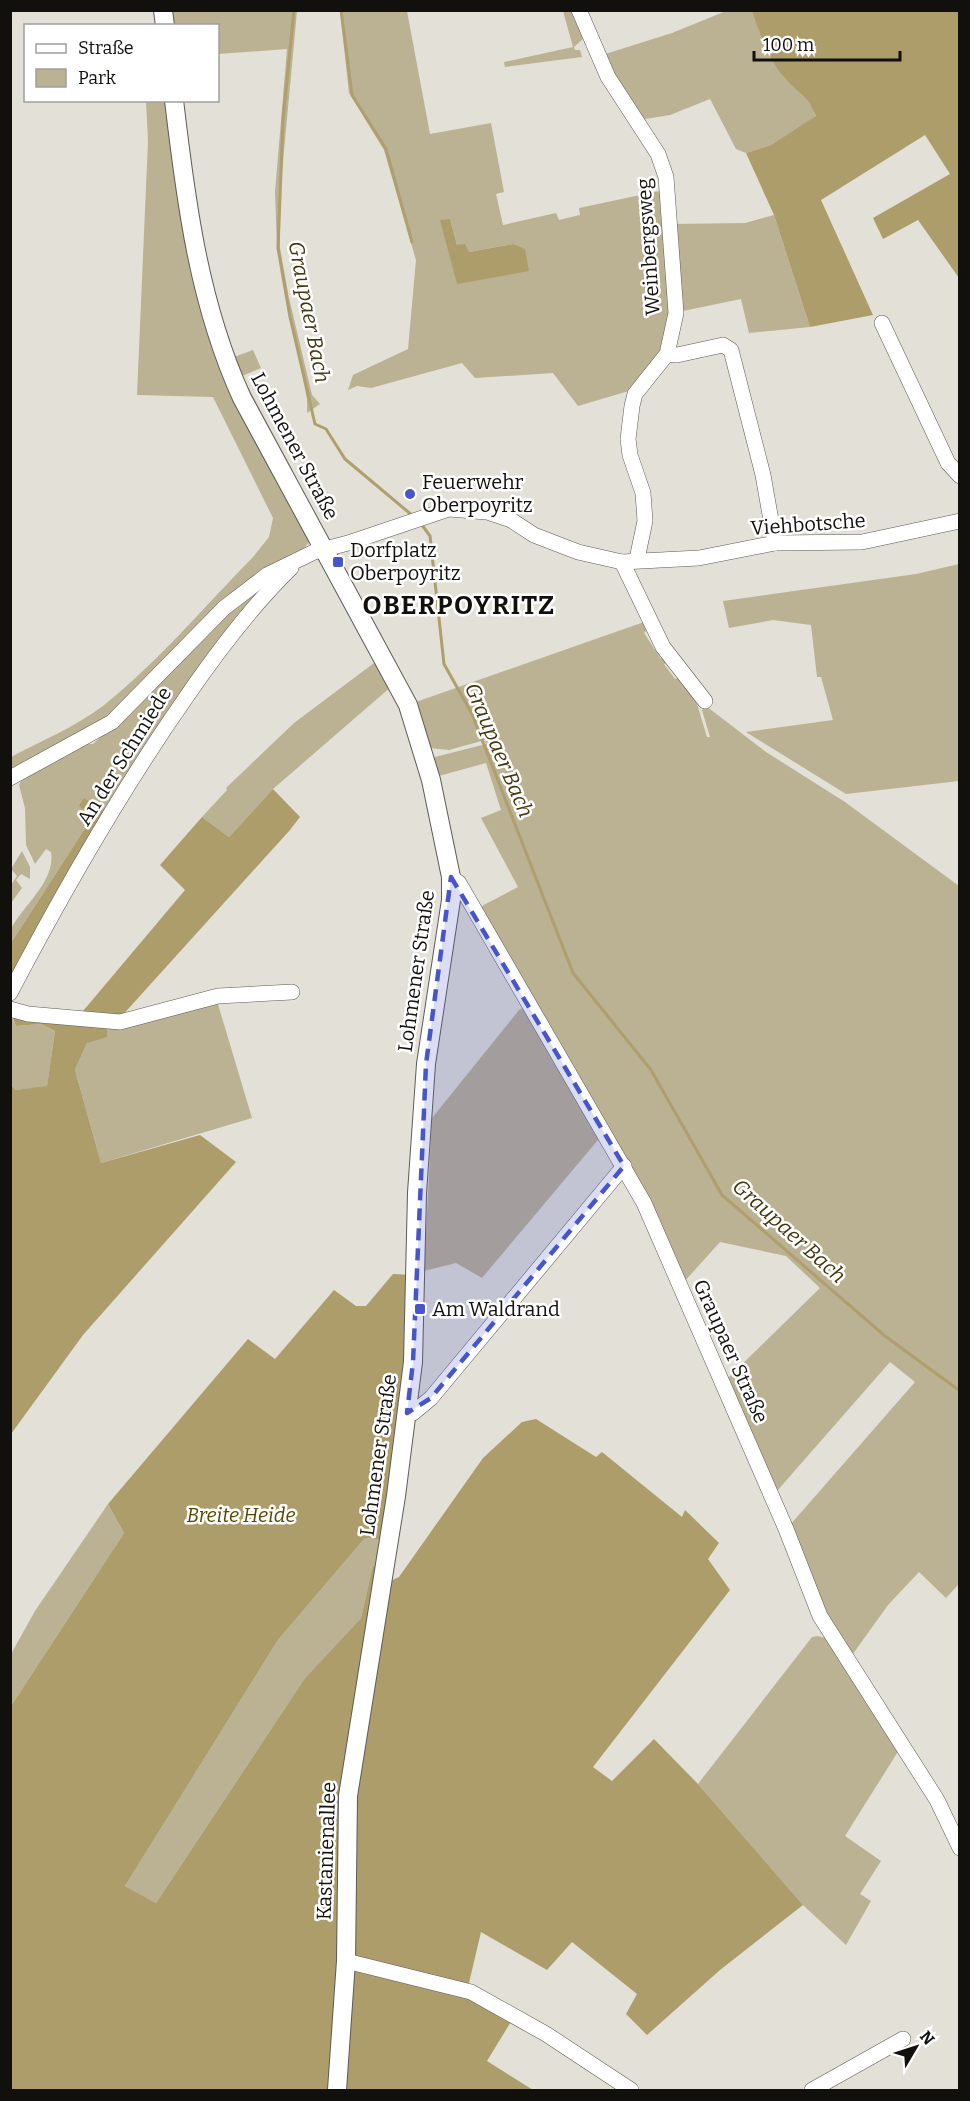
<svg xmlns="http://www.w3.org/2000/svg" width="970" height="2101" font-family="Bitter,serif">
<rect width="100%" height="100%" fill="#e2e0d7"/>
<!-- green -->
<g fill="#bbb193" fill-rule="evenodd">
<polygon points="168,11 297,11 280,194 280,248 289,298 312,395 320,404 307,413 307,399 277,248 275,192 287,49 218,54 218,26 170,25"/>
<path d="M340,11H407L430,134L491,123L504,192L496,194L503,225L556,213L559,220L580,215L579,208L664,190L673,312L662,353L632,390L578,406L553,373L475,378L462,363L371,388L357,386L348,390L353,375L408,349L416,260L384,150L349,93ZM450,219L457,245L469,252L513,244L457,284Z"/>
<polygon points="563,11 574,11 584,38 574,47 575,50 580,50 582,57 505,67 504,62 573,47"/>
<polygon points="726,11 752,11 785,78 810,100 816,117 771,145 746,153 736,149 710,99 670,115 639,120 599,56 672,33"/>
<path d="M146,101H169L188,247L311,540L300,553L264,573L121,710L11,773V757C41,741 75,727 103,706C157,663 204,607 253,557L269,537L273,518L213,397L137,395L148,141Z"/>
<polygon points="774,215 810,327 749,333 741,299 678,312 673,224 745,223"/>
<polygon points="221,312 234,357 253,350 261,368 242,376 293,471 288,472 238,377 242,375 239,368 234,369 216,313"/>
<polygon points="959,564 959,781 846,794 746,732 833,720 821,677 817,677 811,625 773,620 729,628 723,601 916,574"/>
<path d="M270,582L239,613L214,645L216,649L109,812L84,798L93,816L11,943C11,939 9,932 11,929C23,905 56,881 51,852L46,849L35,864L26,845L25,808L19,785L24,775L86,744H93L127,713L226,609Z"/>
<polygon points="644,622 649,628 644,633 661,659 665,654 671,661 664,664 675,679 682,677 693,691 707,737 710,737 702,710 706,706 766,752 845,802 959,886 959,1584 946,1598 919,1572 888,1605 850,1658 826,1616 790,1525 915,1382 890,1362 777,1491 725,1381 820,1288 786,1256 720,1242 683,1283 478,908 518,887 481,818 501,810 486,763 435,777 432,761 435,757 486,744 485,740 449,750 429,748 413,703"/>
<polygon points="378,660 392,686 273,789 229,837 202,817 227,790 226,788 294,723"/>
<polygon points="22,851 30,867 30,879 21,874 16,880 22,888 11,903 11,885 17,876 11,869"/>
<polygon points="217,1001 252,1118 101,1163 75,1070 87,1043 107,1025"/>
<polygon points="523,1008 603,1134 482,1278 456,1263 424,1271 432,1118 519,1010"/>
<polygon points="10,1013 16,1026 41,1024 55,1031 47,1087 16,1090 11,1085"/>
<polygon points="108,1504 124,1533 11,1706 11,1654 35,1611"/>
<polygon points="365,1538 384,1540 379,1567 373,1567 361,1618 305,1678 156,1903 125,1886 278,1640"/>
<polygon points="818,1636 826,1638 899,1750 845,1836 881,1861 860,1894 871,1901 846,1945 803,1905 698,1784 812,1637"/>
</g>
<!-- forest -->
<g fill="#ad9d6b">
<path d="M752,11H959V278L918,220L883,239L873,218L950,174L925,135L821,200L873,315L810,327L774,215L746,153L771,145L816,116C807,93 798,94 784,77C767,57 761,35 752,11Z"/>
<polygon points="450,219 457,245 465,244 469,252 513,244 525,249 529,271 457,284 440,220"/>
<polygon points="273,789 300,817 290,830 120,1018 78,1017 185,890 160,865 202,817 229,837"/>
<polygon points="84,798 109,812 11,986 11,943 93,816 79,806"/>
<polygon points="11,1013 107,1025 107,1037 87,1043 75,1070 101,1163 200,1135 236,1162 83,1335 11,1434 11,1085 16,1090 47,1086 55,1031 41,1024 16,1026"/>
<polygon points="393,1274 412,1275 409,1361 384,1540 365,1538 278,1640 125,1886 156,1903 305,1678 361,1618 373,1566 379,1567 341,1884 333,2090 11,2090 11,1706 124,1533 108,1504 248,1339 275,1359 334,1290 356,1306 366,1306"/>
<polygon points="536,1419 596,1457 602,1452 682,1517 685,1510 719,1543 708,1559 730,1590 593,1767 612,1781 654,1739 698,1784 803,1905 720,1970 647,2035 626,2014 637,1994 572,1942 547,1970 481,1932 468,1987 350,1956 350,1837 386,1583 399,1577 483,1458 522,1422"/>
<polygon points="350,1965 466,1994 512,2020 487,2061 533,2090 342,2090"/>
</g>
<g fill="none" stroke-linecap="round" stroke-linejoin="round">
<!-- stream -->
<g stroke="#af9f6d" stroke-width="3">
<polyline points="294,10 283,120 278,248 290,317 315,424 326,429 345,459 413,516"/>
<polyline points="341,10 352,95 386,149 412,242"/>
<polyline points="422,525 430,536 444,664 472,714 573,973 651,1070 722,1195 885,1336 960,1391"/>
</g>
<defs>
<g id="minor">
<polyline points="579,10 608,77 658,154 666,177 676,313 667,354 635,394 632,406 628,439 630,455 643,493 645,521 637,559"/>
<polyline points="882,323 948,463 960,476"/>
<polyline points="667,354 677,355 723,345 731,350 763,475 775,543"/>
<polyline points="622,562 663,647 705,701"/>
<polyline points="10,778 112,722 224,608 267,575 314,552 348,543 449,509 487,512 511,520 534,535 578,552 622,562 699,558 775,543 862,542 960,521"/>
<polyline points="451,877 459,883 644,1203 786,1529 820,1616 937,1800 960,1848"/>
<path d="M10,993C63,892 120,792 185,699C217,652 250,608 291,568"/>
<polyline points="10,1009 28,1014 120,1022 218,996 292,992"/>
<polyline points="407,1413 413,1413 431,1398 624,1166"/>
<polyline points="346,1961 471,1992 546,2034 631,2090"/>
<polyline points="812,2090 903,2039"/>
</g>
<g id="major">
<polyline points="163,10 165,26"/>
<path d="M174,100C186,203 199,304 242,398L408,705L431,780L451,877V900L426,1064L417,1193L413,1362L396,1496L348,1796L346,1961L337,2090"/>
</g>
</defs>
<!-- minor casing -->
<use href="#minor" stroke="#5d5b54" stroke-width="16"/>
<!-- major casing -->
<use href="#major" stroke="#5d5b54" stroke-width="20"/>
<!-- minor -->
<use href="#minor" stroke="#fff" stroke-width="15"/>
<!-- major -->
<use href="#major" stroke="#fff" stroke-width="18"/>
</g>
<!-- marked area -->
<path fill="#4656ca" fill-opacity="0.2" stroke="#4656ca" stroke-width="4.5" stroke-dasharray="12 8" stroke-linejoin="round" d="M451,877L624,1166L431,1398L407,1413L413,1362L426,1064Z"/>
<!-- markers -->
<g fill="#4656ca" stroke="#fff" stroke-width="2">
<circle cx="410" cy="494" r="6"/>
<rect x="332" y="556" width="12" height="12" rx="3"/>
<rect x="414" y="1303" width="12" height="12" rx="3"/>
</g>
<g text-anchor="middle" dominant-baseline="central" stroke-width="5" stroke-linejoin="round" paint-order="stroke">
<!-- street labels -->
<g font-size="20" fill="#11100d" stroke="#fff">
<text transform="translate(648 247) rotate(-94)">Weinbergsweg</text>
<text transform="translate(295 446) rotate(62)">Lohmener Straße</text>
<text transform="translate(808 524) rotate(-4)">Viehbotsche</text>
<text transform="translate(124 756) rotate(-58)">An der Schmiede</text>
<text transform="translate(416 971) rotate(-82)">Lohmener Straße</text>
<text transform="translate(731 1351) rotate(66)">Graupaer Straße</text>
<text transform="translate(378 1455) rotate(-82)">Lohmener Straße</text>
<text transform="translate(326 1851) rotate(-88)">Kastanienallee</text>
</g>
<!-- poi labels -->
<g font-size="20" fill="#11100d" stroke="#fff" text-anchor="start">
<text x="422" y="482">Feuerwehr<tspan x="422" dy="23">Oberpoyritz</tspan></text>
<text x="350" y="550">Dorfplatz<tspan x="350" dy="23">Oberpoyritz</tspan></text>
<text x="432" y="1309">Am Waldrand</text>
</g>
<!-- park labels -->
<g font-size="20" font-style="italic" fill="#574603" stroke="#fff">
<text x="241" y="1515">Breite Heide</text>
</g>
<!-- water labels -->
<g font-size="21" font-style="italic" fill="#42360c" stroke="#fff">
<text transform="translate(309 312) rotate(79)">Graupaer Bach</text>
<text transform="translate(499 750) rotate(67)">Graupaer Bach</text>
<text transform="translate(789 1231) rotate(42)">Graupaer Bach</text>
</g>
<!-- district labels -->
<g font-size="26" font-weight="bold" letter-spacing="1.5" fill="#11100d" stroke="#fff">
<text x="459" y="605">OBERPOYRITZ</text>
</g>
</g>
<!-- border -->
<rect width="970" height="2101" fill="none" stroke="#11100d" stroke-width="24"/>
<!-- legend -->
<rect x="24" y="24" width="195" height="78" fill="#ffffff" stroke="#a09f9e" stroke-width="1.5"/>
<rect x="36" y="44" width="30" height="9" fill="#ffffff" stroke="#a09f9e" stroke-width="1.5"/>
<text x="78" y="54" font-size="18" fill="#11100d">Straße</text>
<rect x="36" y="69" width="30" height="18" fill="#bbb193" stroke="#a09f9e" stroke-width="1.5"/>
<text x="78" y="84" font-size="18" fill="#11100d">Park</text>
<!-- north arrow -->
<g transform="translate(916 2047) rotate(51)" stroke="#ffffff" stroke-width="4.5" paint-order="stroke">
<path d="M0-4.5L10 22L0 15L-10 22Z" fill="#11100d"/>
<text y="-9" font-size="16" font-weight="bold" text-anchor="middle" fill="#11100d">N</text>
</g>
<!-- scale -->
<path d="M754 51v9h146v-9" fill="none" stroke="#11100d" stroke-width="3"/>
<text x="763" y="51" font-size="18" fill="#11100d" stroke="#ffffff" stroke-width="4.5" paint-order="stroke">100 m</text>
</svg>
